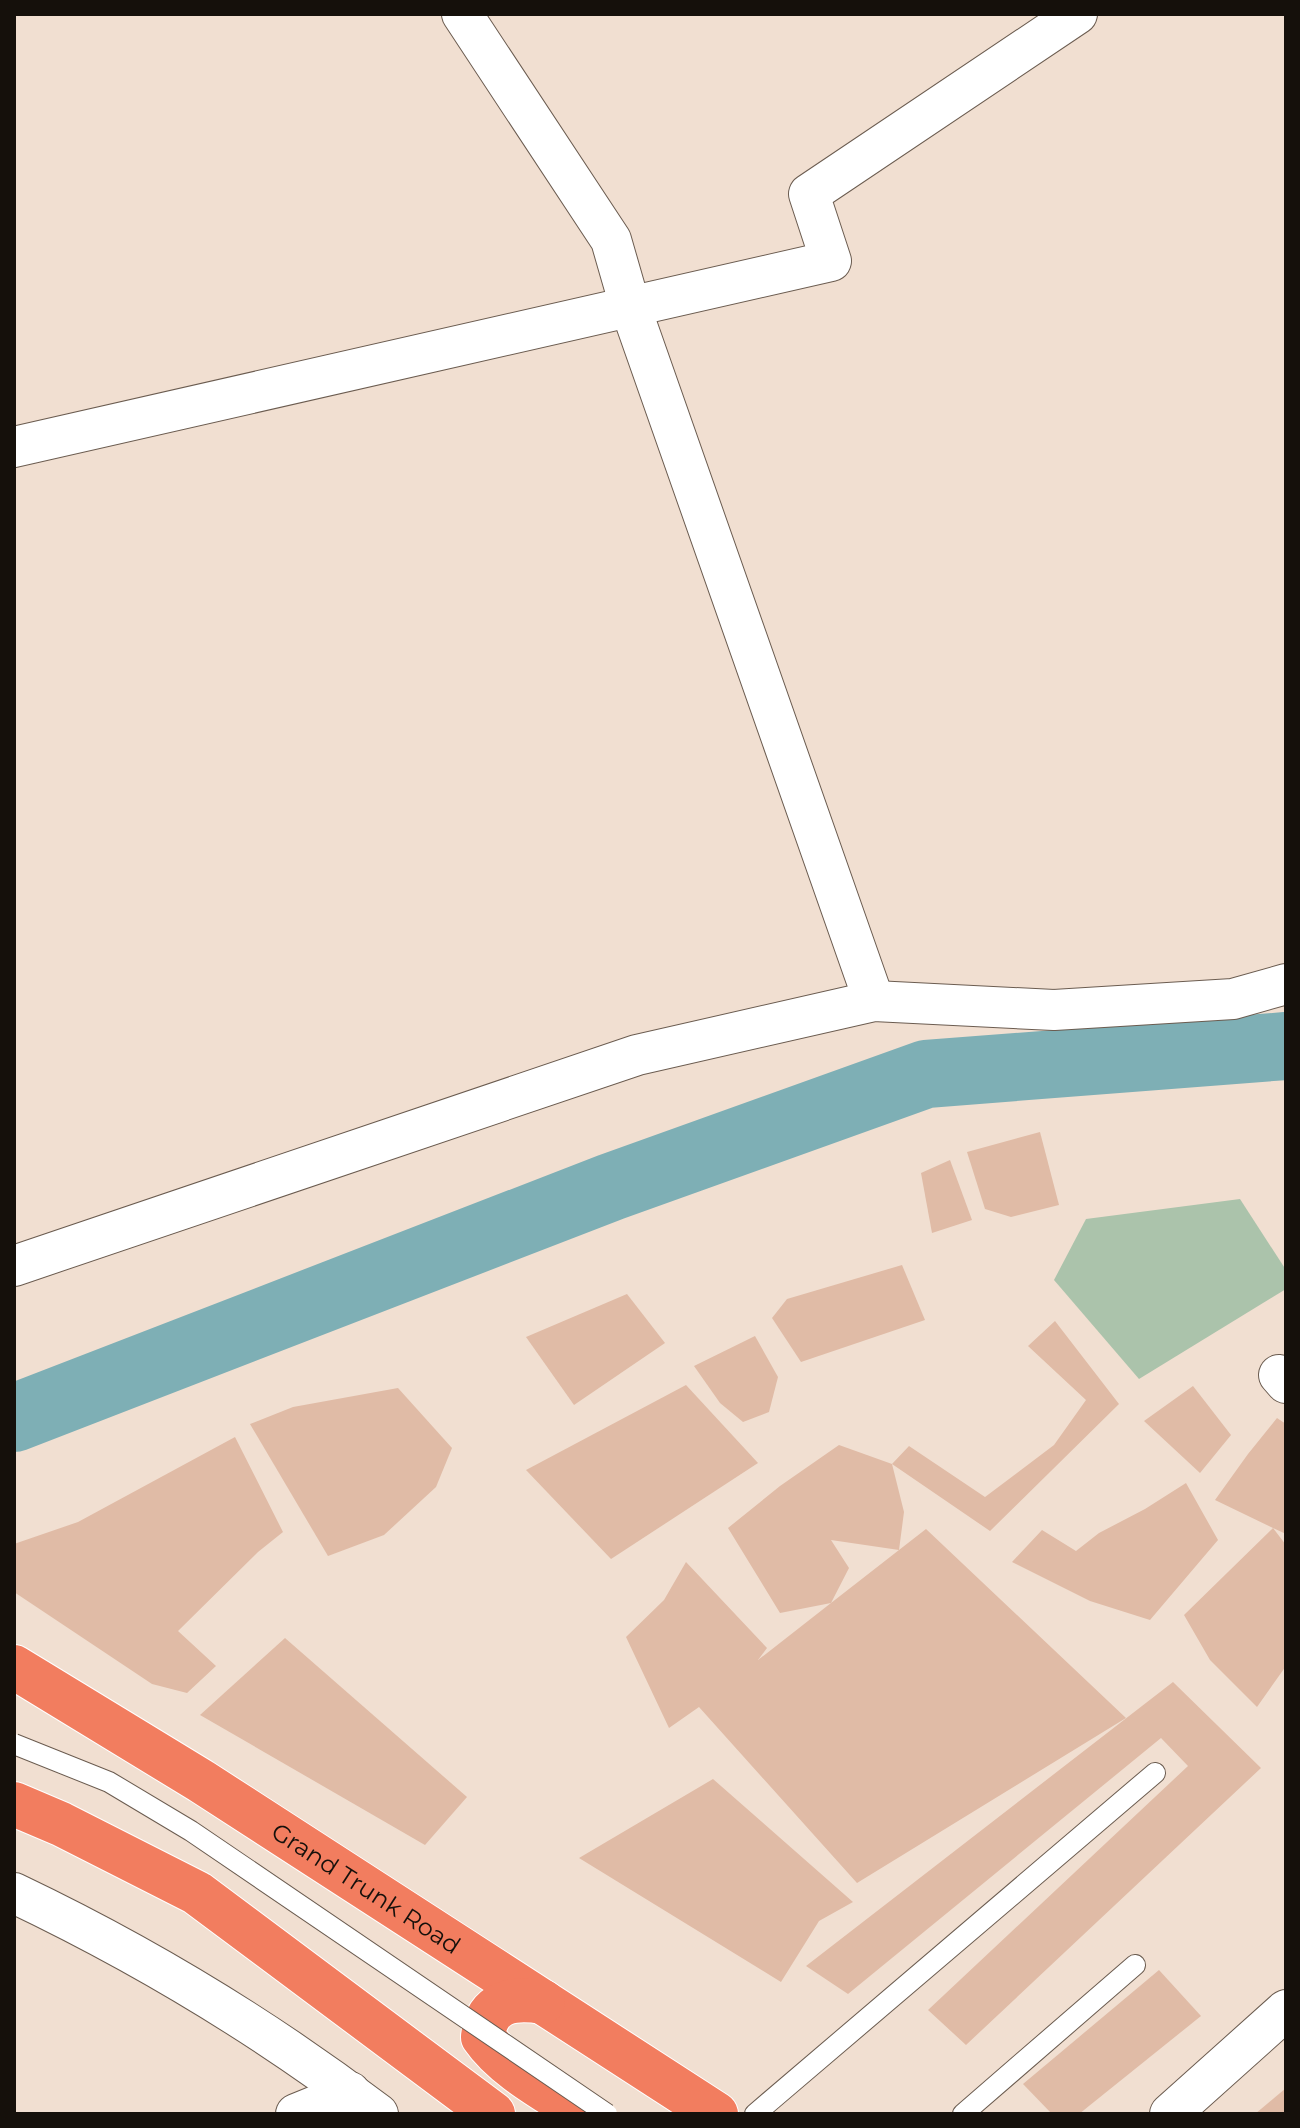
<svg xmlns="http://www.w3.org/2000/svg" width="1300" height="2128" font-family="Montserrat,sans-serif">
<rect width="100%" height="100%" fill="#f1dfd1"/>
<!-- green -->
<polygon fill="#abc3ab" points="1240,1199 1286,1270 1286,1289 1139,1379 1054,1280 1086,1219"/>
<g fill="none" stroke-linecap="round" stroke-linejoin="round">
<!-- river -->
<polyline stroke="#7eafb5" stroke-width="68" points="14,1418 611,1187 926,1074 1286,1046"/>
</g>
<!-- building -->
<g fill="#e0bba6" fill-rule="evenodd">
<polygon points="1040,1132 1059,1205 1011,1217 985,1209 967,1152"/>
<polygon points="950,1160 972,1220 932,1233 921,1173"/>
<polygon points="902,1265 925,1320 801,1362 772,1318 787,1299"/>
<polygon points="627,1294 665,1343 574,1405 526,1337"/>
<path d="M1055,1321L1119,1404L990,1531L892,1464L904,1512L899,1550L926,1529L1126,1718L857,1883L699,1707L669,1728L626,1637L664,1600L686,1562L767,1648L758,1660L831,1603L780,1613L728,1528L780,1486L839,1445L892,1464L909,1446L985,1497L1054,1445L1086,1400L1028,1346ZM831,1540L899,1550L831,1603L849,1568Z"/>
<polygon points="755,1336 778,1377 769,1412 743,1422 720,1403 694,1366"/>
<polygon points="686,1385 758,1463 611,1559 526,1470"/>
<polygon points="1193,1386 1231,1435 1200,1473 1144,1421"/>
<polygon points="398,1388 452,1448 436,1487 384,1535 328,1556 250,1424 293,1407"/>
<polygon points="1277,1418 1286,1424 1286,1534 1273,1528 1286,1545 1286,1666 1257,1707 1210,1660 1184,1615 1273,1528 1215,1500 1248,1454"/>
<polygon points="235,1437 283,1532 258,1552 178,1631 216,1666 187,1693 152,1684 14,1592 14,1544 78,1522"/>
<polygon points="1186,1483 1218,1540 1150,1620 1090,1601 1012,1562 1042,1530 1076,1551 1099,1533 1145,1509"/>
<polygon points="285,1638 467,1797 425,1845 200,1715"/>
<polygon points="1173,1682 1261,1768 966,2045 928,2010 1188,1766 1161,1738 848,1994 806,1966"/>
<polygon points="713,1779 853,1902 819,1921 781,1982 579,1858"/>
<polygon points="1159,1970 1201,2016 1079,2114 1052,2114 1023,2084"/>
<polygon points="1286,2088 1286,2114 1255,2114"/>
</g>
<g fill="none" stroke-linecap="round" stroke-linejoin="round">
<defs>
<g id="lane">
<polyline points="755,2114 1155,1773"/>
<polyline points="963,2114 1135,1965"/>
</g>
<g id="street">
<polyline points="462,14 611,240 630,306 874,1001"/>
<polyline points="14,447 831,261 809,194 1077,14"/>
<polyline points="14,1266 637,1055 874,1001 1054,1010 1233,999 1286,984"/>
<polyline points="1279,1375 1286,1383"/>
<path d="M14,1893C142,1954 265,2028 378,2114"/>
<polyline points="296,2114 350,2092"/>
<polyline points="1170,2114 1286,2010"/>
</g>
<g id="highway">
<path id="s1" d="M14,1667L201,1781L716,2114"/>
<polyline points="14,1804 61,1824 197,1893 493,2114"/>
<path d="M543,2002C513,1997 486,2001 483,2037C505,2069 550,2092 583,2114"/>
</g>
</defs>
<!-- lane casing -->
<use href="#lane" stroke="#6b5c50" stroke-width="22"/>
<!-- street casing -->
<use href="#street" stroke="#6b5c50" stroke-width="42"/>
<!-- highway casing -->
<use href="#highway" stroke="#fff" stroke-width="46"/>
<!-- lane -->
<use href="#lane" stroke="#fff" stroke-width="20"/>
<!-- street -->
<use href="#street" stroke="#fff" stroke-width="40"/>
<!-- highway -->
<use href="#highway" stroke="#f27d5f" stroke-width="44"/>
<defs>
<polyline id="lane-bridge" points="14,1744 109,1782 191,1831 607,2114"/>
</defs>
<!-- lane-bridge casing -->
<use href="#lane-bridge" stroke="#6b5c50" stroke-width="22" stroke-linecap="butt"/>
<!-- lane-bridge -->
<use href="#lane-bridge" stroke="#fff" stroke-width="20"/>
</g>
<g text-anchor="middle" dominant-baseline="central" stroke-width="6" stroke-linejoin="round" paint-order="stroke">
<!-- street labels -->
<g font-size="24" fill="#15100b" stroke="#f1dfd1">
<text stroke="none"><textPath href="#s1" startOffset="416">Grand Trunk Road</textPath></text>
</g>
</g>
<!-- border -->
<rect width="1300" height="2128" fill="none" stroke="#15100b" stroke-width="32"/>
</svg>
